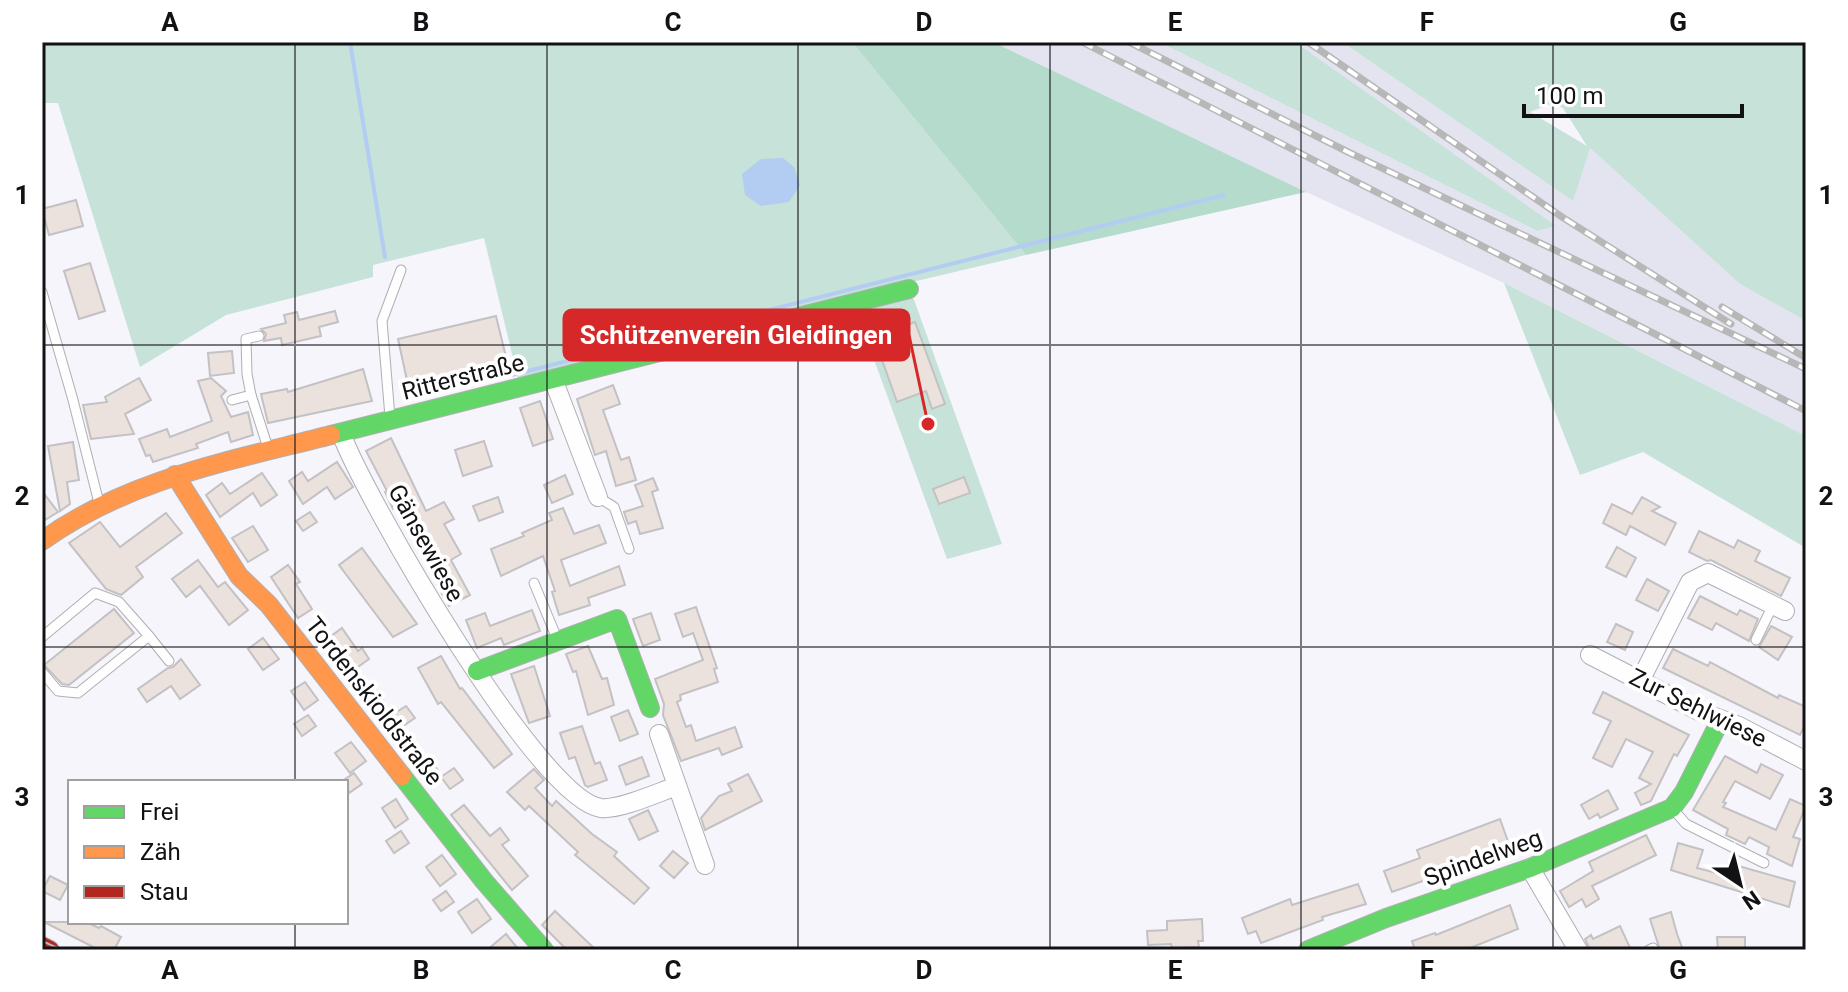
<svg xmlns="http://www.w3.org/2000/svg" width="1848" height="992" font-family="Roboto,sans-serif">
<rect width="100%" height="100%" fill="#f5f5fb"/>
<!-- built -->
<polygon fill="#e3e4f0" points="993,42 1159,42 1537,231 1555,226 1295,42 1342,42 1573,201 1589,147 1740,284 1806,321 1806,436 1504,283 1306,192"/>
<!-- green -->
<g fill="#c7e2d8" fill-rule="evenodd">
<polygon points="42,42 852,42 1026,255 908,283 1002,544 947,559 854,305 520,387 484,238 373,265 373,277 226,315 140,367 58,103 42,103"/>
<polygon points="1159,42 1295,42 1556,226 1537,231"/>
<path d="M1342,42H1806V321L1740,284L1590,148L1573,201ZM1553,103L1563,108L1587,146L1530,112Z"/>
<polygon points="1504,283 1806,436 1806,548 1643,452 1580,475"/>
</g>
<!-- forest -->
<polygon fill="#b5dbcc" points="852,42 993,42 1306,192 1026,255"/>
<!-- water -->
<polygon fill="#b2ccf2" points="783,158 794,167 800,185 789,202 761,206 745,195 742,174 761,159"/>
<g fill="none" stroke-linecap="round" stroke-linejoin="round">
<!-- stream -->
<g stroke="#b2ccf2" stroke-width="4">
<polyline points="350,42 385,257"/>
<polyline points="512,375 1224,195"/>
</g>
</g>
<!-- building -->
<g fill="#ebe2de" stroke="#c3c1c3" stroke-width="2">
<polygon points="76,200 83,226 49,235 42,209"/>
<polygon points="90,263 105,311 79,319 64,271"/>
<polygon points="335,311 338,322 319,327 321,336 282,345 281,338 264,341 266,334 261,329 286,323 284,315 297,312 299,320"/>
<polygon points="877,313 881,324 894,320 897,329 915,322 945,404 932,409 926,391 897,402 866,315"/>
<polygon points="496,316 507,361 408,385 398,339"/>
<polygon points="232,351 234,373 210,376 208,353"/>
<polygon points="363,369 372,401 268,423 261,394 287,389 288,392"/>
<polygon points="139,378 151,400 125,414 134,434 91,439 83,405 107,402 105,397"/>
<polygon points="211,378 226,391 221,396 231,417 248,412 253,435 231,442 228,432 196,444 198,448 153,462 150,455 146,456 139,439 167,429 170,437 212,421 198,381"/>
<polygon points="613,385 620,404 603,410 621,460 629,457 636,480 616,486 606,451 595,455 577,399"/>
<polygon points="540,401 553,439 533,446 520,408"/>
<polygon points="391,438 426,511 444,502 454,519 444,524 461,554 451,560 470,595 449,606 437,585 443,582 428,553 401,505 393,509 385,492 387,491 366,451"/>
<polygon points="484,441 492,466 463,476 455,450"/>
<polygon points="73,442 79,480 67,482 70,504 60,511 48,446"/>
<polygon points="337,462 353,487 335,499 327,487 303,504 289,481 302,472 308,481"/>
<polygon points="262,473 277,495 261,506 253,493 220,517 206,495 222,483 230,494"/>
<polygon points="565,475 573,494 552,503 544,485"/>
<polygon points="964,477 970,493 939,504 933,489"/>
<polygon points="653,478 658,490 652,492 663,528 640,534 636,521 628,524 624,512 643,506 635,485"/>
<polygon points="42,491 58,512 45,520 42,516"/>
<polygon points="498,497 503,512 479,521 473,506"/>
<polygon points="1642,497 1660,507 1652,511 1676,523 1665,545 1630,526 1626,535 1603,523 1612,504 1632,514"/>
<polygon points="563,508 574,534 599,525 606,543 561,560 570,586 619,566 625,585 588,598 590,605 559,615 552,592 555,591 543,556 501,576 491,549 524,536 522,533 552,520 549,513"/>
<polygon points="310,512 317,522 303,531 296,521"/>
<polygon points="166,513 182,533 136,567 143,577 121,595 106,589 69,543 100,522 120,547"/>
<polygon points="253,526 268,550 248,562 232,538"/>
<polygon points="1699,531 1734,548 1738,540 1760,551 1755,561 1790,578 1781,596 1711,560 1707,561 1689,552"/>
<polygon points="1617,547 1636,558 1626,577 1606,567"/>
<polygon points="362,548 417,624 393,637 339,565"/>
<polygon points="198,560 218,587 225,582 248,610 229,625 200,586 186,597 172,579"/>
<polygon points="288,565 300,582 296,584 312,609 298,618 271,577"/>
<polygon points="1647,579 1669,591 1658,611 1636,600"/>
<polygon points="1700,596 1737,615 1740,610 1758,619 1749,641 1716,623 1712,630 1688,618"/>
<polygon points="696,607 717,668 714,669 718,682 680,695 681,700 677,702 686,727 691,725 696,741 735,727 742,747 722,755 719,748 681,761 663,715 664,704 655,679 703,660 693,633 683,637 675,614"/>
<polygon points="114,609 134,633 69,685 62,684 44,665"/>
<polygon points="532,610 540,631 504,645 501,638 477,648 466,620 485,613 490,626"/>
<polygon points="651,613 660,640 643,646 633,619"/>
<polygon points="1616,624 1633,632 1625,650 1607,642"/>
<polygon points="1771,626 1792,637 1778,660 1759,647"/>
<polygon points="342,628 358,651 362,648 369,659 344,677 319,645"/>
<polygon points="263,638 279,659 263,670 248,649"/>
<polygon points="588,646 602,679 607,678 614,705 588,715 576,671 573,672 566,654"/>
<polygon points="1673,649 1708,666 1710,662 1778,698 1779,695 1806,707 1806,722 1800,735 1663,668"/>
<polygon points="441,656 460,689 462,688 512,754 494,768 441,702 438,704 418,668"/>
<polygon points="181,659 200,685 180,699 171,686 147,702 138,689 168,668 173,667"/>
<polygon points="534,666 550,716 529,723 511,674"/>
<polygon points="305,682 318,700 304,710 291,691"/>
<polygon points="377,691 390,710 377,719 362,700"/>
<polygon points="1603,692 1689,735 1677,756 1674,754 1651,801 1641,805 1635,793 1651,784 1639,778 1653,752 1626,739 1612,767 1593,758 1611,721 1593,713"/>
<polygon points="406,706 415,718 400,728 392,715"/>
<polygon points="628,710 638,734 620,741 611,717"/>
<polygon points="308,715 316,726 302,736 294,724"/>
<polygon points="582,726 595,764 600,762 607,780 588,787 585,785 575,757 569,759 560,733"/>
<polygon points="351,742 366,761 350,773 335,753"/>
<polygon points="427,756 440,773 427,783 413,766"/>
<polygon points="1725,756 1757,773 1761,764 1783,775 1770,799 1735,781 1723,802 1726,803 1723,807 1776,830 1790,799 1806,806 1793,837 1800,839 1792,866 1767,854 1769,847 1749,837 1745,844 1726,835 1728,829 1693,810"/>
<polygon points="642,757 649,776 626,785 619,766"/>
<polygon points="454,768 463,780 450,789 441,777"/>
<polygon points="534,769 544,780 535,788 552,806 556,801 592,834 617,852 614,856 649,888 634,904 575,855 578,852 529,806 525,810 507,792"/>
<polygon points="354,773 362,784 349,793 346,782 341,782"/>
<polygon points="748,774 762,801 705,830 701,818 719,796 732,791 728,784"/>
<polygon points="1608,790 1618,809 1600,818 1598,814 1589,819 1581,805"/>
<polygon points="396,799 408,819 395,828 382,808"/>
<polygon points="464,805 490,836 500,828 509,840 502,845 528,876 512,890 451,815"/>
<polygon points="648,810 658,831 639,840 629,819"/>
<polygon points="1500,819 1511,850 1392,892 1384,871 1420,858 1417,850"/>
<polygon points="401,831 409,843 394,853 386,841"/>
<polygon points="1646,835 1656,855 1592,886 1599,899 1586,907 1582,899 1569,907 1560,891 1593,871 1589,862"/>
<polygon points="1678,843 1703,850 1697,868 1725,875 1728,863 1795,882 1789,907 1671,870"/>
<polygon points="673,851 688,863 674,878 660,866"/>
<polygon points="442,855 456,874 440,886 426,867"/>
<polygon points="50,876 68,885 60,900 42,891"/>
<polygon points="1358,884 1366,904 1322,917 1323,920 1261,943 1256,931 1248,934 1242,918 1290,899 1292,905"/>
<polygon points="446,891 454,902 441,911 433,900"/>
<polygon points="477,899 491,919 472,933 458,912"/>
<polygon points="1510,905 1518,929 1465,950 1415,950 1412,941 1435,933 1436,935"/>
<polygon points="555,911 596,950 567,950 542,925"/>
<polygon points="1671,912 1677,934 1683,950 1660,950 1650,919"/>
<polygon points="1202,919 1203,941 1198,941 1199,947 1172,948 1171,944 1148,945 1147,931 1167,930 1167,921"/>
<polygon points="44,922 86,922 99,928 101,926 121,937 114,950 99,950"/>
<polygon points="1620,926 1631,950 1590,950 1585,939 1591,935 1593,939"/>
<polygon points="506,934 519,950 487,950"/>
<polygon points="1717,937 1745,937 1745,950 1718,950"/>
</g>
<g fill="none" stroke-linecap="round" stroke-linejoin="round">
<defs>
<g id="lane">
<polyline points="42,292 73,400 99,503"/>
<polyline points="259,336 246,339 247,374 251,395 268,448"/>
<polyline points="232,400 251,395"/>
<polyline points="390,417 382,321 401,270"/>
<polyline points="598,497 614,507 629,549"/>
<polyline points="534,583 558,641"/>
<polyline points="149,636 169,661"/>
<polyline points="42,637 95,593 119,602 149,636 78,693 58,691 42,672"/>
<polyline points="1756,640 1773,605"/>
<polyline points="1672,808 1686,824 1764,863"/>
<polyline points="1649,950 1653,948"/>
</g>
<g id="street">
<polyline points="553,379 598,497"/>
<path d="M341,433C365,498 539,800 601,808C620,810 659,792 677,786"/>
<polyline points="1590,655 1699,711 1739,726 1806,761"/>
<polyline points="1640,681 1690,582 1708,573 1785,611"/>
<polyline points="659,734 705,865"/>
<polyline points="1530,868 1578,950"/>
</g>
<g id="fast">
<polyline points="331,435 909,289"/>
<polyline points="477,671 617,619 650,708"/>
<polyline points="402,776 484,881 544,950"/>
<polyline points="1308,950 1386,918 1530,868 1672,808 1684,792 1720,721"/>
</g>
<g id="slow">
<polyline points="175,475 239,576 269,605 402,776"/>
<path d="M42,541C128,479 230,461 331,435"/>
</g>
<polyline id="jam" points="42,946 50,950"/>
</defs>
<!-- lane casing -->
<use href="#lane" stroke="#afafb4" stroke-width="11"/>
<!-- street casing -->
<use href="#street" stroke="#afafb4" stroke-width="20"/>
<!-- fast casing -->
<use href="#fast" stroke="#afafb4" stroke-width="20"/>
<!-- slow casing -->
<use href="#slow" stroke="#afafb4" stroke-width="20"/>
<!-- jam casing -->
<use href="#jam" stroke="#afafb4" stroke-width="20"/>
<!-- lane -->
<use href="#lane" stroke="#fefefe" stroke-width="9"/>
<!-- street -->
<use href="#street" stroke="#fefefe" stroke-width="18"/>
<!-- fast -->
<use href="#fast" stroke="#63d668" stroke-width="18"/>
<!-- slow -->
<use href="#slow" stroke="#ff974d" stroke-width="18"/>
<!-- jam -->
<use href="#jam" stroke="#b3261e" stroke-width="18"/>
<!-- tram -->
<polyline stroke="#b7b7b8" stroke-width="2" points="42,941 62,950"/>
<defs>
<g id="rail">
<polyline points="1082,42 1806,411"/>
<polyline points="1129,42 1348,152 1806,369"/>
<polyline points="1308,42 1562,217 1731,324"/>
<polyline points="1722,307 1806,358"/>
</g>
</defs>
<!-- rail casing -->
<use href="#rail" stroke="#b7b7b8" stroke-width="7"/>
<!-- rail -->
<use href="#rail" stroke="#fff" stroke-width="4" stroke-dasharray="12" stroke-linecap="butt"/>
</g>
<!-- grid -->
<path fill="none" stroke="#121215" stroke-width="2" stroke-opacity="0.55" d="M295,42V782M547,42V950M798,42V950M1050,42V950M1301,42V950M1553,42V950M42,345H1806M42,647H1806M295,922V950"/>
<g text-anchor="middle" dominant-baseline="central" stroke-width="8" stroke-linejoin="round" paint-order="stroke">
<!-- street labels -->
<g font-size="24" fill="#121215" stroke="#fff">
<text transform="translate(463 377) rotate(-14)">Ritterstraße</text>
<text transform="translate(426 543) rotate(61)">Gänsewiese</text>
<text transform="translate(374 701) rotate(52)">Tordenskioldstraße</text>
<text transform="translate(1698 708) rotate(26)">Zur Sehlwiese</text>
<text transform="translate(1483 858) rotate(-20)">Spindelweg</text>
</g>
</g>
<!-- callouts -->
<path fill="none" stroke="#d62828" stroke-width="3" d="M928 424L909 335"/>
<circle fill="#d62828" stroke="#fff" stroke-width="3" cx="928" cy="424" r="8"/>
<rect fill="#d62828" stroke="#d62828" stroke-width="3" x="564" y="310" width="345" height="50" rx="8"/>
<g font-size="26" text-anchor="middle" font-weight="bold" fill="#fff">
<text x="736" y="344">Schützenverein Gleidingen</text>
</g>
<!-- border -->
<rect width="1848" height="992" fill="none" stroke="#ffffff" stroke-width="88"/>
<!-- legend -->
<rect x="68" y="780" width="280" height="144" fill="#ffffff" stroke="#a0a0a1" stroke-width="2"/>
<rect x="84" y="806" width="40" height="12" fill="#63d668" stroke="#a0a0a1" stroke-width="2"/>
<text x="140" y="820" font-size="24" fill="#121215">Frei</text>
<rect x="84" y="846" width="40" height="12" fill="#ff974d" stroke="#a0a0a1" stroke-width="2"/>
<text x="140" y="860" font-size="24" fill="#121215">Zäh</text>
<rect x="84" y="886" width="40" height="12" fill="#b3261e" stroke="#a0a0a1" stroke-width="2"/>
<text x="140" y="900" font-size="24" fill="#121215">Stau</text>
<!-- north arrow -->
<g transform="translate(1740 884) rotate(145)" stroke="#ffffff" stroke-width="6" paint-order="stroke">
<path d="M0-6L14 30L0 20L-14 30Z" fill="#121215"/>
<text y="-12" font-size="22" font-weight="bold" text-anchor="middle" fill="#121215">N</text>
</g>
<!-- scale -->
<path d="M1524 104v12h218v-12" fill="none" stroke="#121215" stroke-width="4"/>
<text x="1536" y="104" font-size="24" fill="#121215" stroke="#ffffff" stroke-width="6" paint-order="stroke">100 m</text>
<rect x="44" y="44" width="1760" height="904" fill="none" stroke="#121215" stroke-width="3"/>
<g font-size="26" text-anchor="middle" font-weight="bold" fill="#121215">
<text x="170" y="31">A</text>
<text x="421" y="31">B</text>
<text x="673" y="31">C</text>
<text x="924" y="31">D</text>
<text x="1175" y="31">E</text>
<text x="1427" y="31">F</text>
<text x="1678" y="31">G</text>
<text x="22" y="204">1</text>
<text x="1826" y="204">1</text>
<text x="22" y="505">2</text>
<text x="1826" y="505">2</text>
<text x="22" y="806">3</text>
<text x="1826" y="806">3</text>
<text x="170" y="979">A</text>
<text x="421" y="979">B</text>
<text x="673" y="979">C</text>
<text x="924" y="979">D</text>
<text x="1175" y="979">E</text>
<text x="1427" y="979">F</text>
<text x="1678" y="979">G</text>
</g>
</svg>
